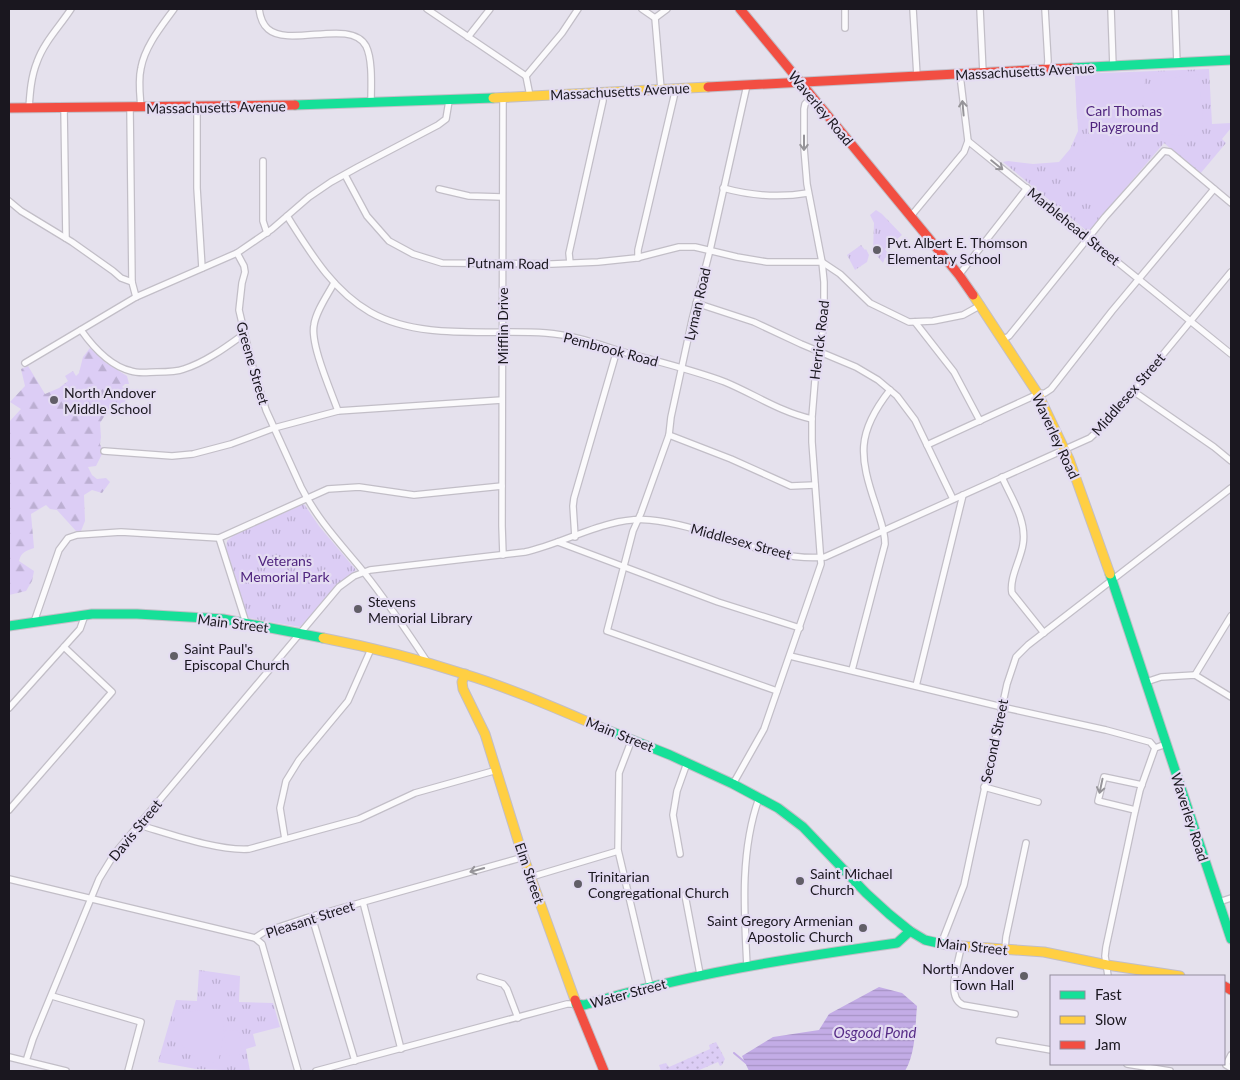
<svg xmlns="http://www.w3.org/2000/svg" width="1240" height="1080" font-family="Lato,sans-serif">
<defs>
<pattern id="grass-dots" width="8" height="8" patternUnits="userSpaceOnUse" patternTransform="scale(1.25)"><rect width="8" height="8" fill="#dccdf5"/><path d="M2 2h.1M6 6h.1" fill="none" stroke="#bcafd2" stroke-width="1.8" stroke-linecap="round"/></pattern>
<pattern id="forest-firs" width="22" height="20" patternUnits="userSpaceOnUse" patternTransform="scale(1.25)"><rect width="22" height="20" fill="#dccdf5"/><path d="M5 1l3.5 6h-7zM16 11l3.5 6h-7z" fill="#bcafd2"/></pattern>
<pattern id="park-tufts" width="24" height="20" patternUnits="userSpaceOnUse" patternTransform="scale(1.25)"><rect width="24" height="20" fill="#dccdf5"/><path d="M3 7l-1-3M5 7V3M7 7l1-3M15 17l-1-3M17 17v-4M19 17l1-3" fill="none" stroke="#bcafd2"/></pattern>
<pattern id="water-rules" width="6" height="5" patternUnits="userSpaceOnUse" patternTransform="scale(1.25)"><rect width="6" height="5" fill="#c3ace6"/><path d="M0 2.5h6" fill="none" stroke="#a793c5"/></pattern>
</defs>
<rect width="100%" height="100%" fill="#e5e1ed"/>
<!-- grass -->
<polygon fill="url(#grass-dots)" points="716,1042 725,1059 722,1065 720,1066 718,1062 697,1071 661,1071 659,1065 666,1063 669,1067 710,1049 709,1045"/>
<!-- forest -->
<path fill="url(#forest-firs)" d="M90,348L106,363L127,376L129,384H125L122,387L128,391L125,402L121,403L118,409L112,404L100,423L101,437L100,444L103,452L96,466L88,467L92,475L97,479L106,478L110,482L102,493L92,490L84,495L85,521L81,531H76L57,510L50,509L46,505L31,514L34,548C26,551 21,552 19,561L34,571L32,581L26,591L9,595V422L21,409L10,402L25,386L21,369L28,366L45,394L59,388L68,381L65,376L73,371L76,376L79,373L83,357Z"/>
<!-- park -->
<g fill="url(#park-tufts)">
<polygon points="1209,69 1212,124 1231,123 1231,128 1222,139 1226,143 1200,174 1164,143 1088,232 1003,162 1008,161 1033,164 1059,162 1070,149 1078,131 1075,74"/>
<polygon points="876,210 882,214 902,235 885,249 890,256 885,258 883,263 873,251 874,223 870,215"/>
<polygon points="861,245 865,250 866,249 869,255 867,262 855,270 847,255"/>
<polygon points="304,504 319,526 356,570 337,586 300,627 249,618 247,616 226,550 227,541 234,535"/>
<polygon points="199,970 240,976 239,1002 273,1003 280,1027 253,1034 256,1046 246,1049 250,1071 196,1069 158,1062 176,1000 197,1001"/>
</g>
<!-- pitch -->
<g fill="#dccdf5">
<path d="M1145,73L1142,111C1153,83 1169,76 1198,74C1199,88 1207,124 1199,135L1180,136L1139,129V126L1136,127L1077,119L1075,77Z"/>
<path d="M1092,131C1106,140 1134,154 1141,168L1126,185L1099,210C1074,187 1072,159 1092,131Z"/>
<path d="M203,1010H220C228,1022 221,1049 218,1063C190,1062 171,1041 175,1013Z"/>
<polygon points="239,1030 242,1054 227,1056 224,1031"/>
</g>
<!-- water -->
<path fill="url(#water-rules)" d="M879,987L902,993L917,1006C915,1027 916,1053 905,1071H749L742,1056L773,1037L819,1030L829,1014Z"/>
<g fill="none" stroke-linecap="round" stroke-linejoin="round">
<!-- stream -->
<polyline stroke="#c3ace6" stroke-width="2" points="734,1053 746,1063"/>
<defs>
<g id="street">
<path d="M259,9C260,16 262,24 268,29C289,48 351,18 366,46C373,60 371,88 371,103"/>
<polyline points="427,9 526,76"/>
<polyline points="642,9 655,18 661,89"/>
<polyline points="845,9 845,28"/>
<polyline points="913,9 917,76"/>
<polyline points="980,9 983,73"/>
<polyline points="1045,9 1048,61 1047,69"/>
<polyline points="1111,9 1113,67"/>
<polyline points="1175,9 1177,64"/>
<polyline points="655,18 667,9"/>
<polyline points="468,37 490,9"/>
<polyline points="960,75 968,141 1231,354"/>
<polyline points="526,76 562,33 578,9"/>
<polyline points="526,76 530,96"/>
<polyline points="747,85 710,250 692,320 671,417 669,435 641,513 633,531 607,631 777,691"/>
<polyline points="503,98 502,526 503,555"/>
<polyline points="197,106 197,188 202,268"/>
<path d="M29,108C30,93 31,77 37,62C44,42 60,26 71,9"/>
<polyline points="64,108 66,238"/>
<polyline points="130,108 132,282 136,297"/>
<path d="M141,108C140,95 138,81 141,68C145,46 161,27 174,9"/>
<polyline points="263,161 263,221 267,233"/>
<polyline points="345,175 367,216 389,241 413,254 442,263 552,264 598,262 636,258 679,247 695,247 737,257 767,262 822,262 840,274 870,303 909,322 933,321 963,315 981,305"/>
<path d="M723,188C752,196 779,198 808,193"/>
<polyline points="439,189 469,196 502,197"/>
<polyline points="9,201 21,211 72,242 113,271 121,278 132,282"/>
<path d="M287,216C310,252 332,290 370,312C421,341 490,329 546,333C574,335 600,345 627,353C659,362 693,370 725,382C754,394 780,412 812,419"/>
<polyline points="911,216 964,152 968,141"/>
<polyline points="638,258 638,250 676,88"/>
<polyline points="570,263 569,253 603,101 603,92"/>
<polyline points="959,275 1027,188"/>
<path d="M334,283C327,296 316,311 314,325C310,344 331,391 338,411"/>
<polyline points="696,303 754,322 801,344 856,367 878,380 897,396 915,420 953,499"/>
<polyline points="915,322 954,372 980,421"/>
<path d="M81,330C93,347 110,366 131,371C139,374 149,372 157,372C166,372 176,372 184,369C206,362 226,347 244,334"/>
<polyline points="1004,339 1009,336 1105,217 1164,151 1170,152 1231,203"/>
<polyline points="25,363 136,297 237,253"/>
<polyline points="1133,391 1214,447 1231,461"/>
<polyline points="669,435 731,459 791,486 815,485"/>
<polyline points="927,445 1038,394 1045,393 1051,389 1112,311 1214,189"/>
<polyline points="104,451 172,456 193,454 231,444 274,428 338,411 502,400"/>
<path d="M1002,477C1011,498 1027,520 1023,544C1021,559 1009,578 1012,593L1044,633"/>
<polyline points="575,537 573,506 574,498 617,350"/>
<polyline points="219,538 246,623"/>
<polyline points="558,542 718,602 800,628"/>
<polyline points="34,622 59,550 68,538 77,535 121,532 219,538 328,489 359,487 414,495 502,486"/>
<polyline points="790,656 1002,707 1106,730 1150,742 1155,748"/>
<path d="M428,663C406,630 384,596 358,565C337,540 316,517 301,487L266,410L251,361L239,310L242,283L245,272L244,266L237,253L272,229L309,197L331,182L358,167L438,125L446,119L449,101"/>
<path d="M852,670L885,544C885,530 880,520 876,506C859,456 856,433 890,390"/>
<polyline points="1195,675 1231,616"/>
<polyline points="1146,682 1161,677 1195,675 1231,697"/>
<polyline points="916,686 963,495"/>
<polyline points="9,708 80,629 85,615"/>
<polyline points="632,739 619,773 618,850 650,986"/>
<polyline points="733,784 764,729 821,564 812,442 812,417 816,368 824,325 824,282 822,262 807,184 804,148 804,109 805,104 812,97"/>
<polyline points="984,787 1038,802"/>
<polyline points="9,810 112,692 64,647"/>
<polyline points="1135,810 1098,801 1104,777 1142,785"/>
<path d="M139,825C170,834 218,851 249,849L359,819L415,793L497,770"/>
<polyline points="285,839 280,808 286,781 299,760 348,701 371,649"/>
<polyline points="680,854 673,815 677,791 687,763"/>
<polyline points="531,877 618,851"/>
<polyline points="9,879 255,938 262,944 298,1071"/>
<polyline points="685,895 700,974"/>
<polyline points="363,902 401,1049"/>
<polyline points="1219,902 1231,898"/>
<polyline points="312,917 355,1061"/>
<polyline points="255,938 264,932 306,918 524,857"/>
<polyline points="941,944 964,885 1007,684 1016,657 1028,645 1231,488"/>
<path d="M961,947C959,962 945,997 963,1005L1015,1014"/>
<polyline points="1005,949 1006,937 1026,843"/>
<path d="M747,966C744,910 740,851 759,798"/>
<polyline points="1108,976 1105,956 1106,947 1134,816 1140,790 1155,748 1166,744"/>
<polyline points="480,977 503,984 507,989 518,1018"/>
<polyline points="52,996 141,1022 128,1071"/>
<polyline points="999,1041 1051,1050"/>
<polyline points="1231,1055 1226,1065 1231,1068"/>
<polyline points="9,1057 66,1071"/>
<path d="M26,1061L33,1039L99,879L115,853L339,587L354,576L370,570L525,552C566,543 607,516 650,520C707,525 769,563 825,557L1090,438L1108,421L1231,272"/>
<polyline points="1127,1064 1170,1071"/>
<polyline points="316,1071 567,1004 576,1004"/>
</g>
<g id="fast">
<polyline points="1071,68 1231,60"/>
<polyline points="295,105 493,98"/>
<polyline points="1110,574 1231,939"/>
<polyline points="9,626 92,614 137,614 223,619 323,638"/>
<polyline points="600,727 670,755 733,784 778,808 803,827 866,893 889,914 910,931 925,940 947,945"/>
<path d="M576,1004L584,1005C687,974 791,958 897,943L910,931"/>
</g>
<g id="slow">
<polyline points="493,98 708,87"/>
<polyline points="973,295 1038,394 1069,459 1110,574"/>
<path d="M323,638C370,647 418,659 464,674C510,688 555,708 600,727"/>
<polyline points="465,674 462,682 463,689 485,734 521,850 575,1000"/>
<polyline points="947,945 1044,952 1107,965 1180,976"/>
</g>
<g id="jam">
<polyline points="740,9 959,275 973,295"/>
<polyline points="708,87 1071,68"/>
<polyline points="9,108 295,105"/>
<polyline points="1224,986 1231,990"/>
<polyline points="575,1000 604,1071"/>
</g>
</defs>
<!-- street casing -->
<use href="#street" stroke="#c2bec7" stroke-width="8"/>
<!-- fast casing -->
<use href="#fast" stroke="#c2bec7" stroke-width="11"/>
<!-- slow casing -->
<use href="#slow" stroke="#c2bec7" stroke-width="11"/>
<!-- jam casing -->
<use href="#jam" stroke="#c2bec7" stroke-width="11"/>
<!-- street -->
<use href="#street" stroke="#fbfafc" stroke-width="5.5"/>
<!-- fast -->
<use href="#fast" stroke="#16e098" stroke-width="9"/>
<!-- slow -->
<use href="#slow" stroke="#ffcf43" stroke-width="9"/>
<!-- jam -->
<use href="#jam" stroke="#f24e42" stroke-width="9"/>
</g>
<!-- one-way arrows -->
<defs><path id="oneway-shaft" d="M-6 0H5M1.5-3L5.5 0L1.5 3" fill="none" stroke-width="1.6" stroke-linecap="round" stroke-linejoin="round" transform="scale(1.25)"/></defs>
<g stroke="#969499">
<use href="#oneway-shaft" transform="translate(963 108) rotate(-95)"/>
<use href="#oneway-shaft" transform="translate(804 143) rotate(90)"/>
<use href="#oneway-shaft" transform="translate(997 165) rotate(39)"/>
<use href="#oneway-shaft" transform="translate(1101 786) rotate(102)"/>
<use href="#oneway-shaft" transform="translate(477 870) rotate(164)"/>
</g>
<!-- markers -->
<g fill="#615e67" stroke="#e4dcf2" stroke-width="2">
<circle cx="877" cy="250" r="5"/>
<circle cx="54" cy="400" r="5"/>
<circle cx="358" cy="609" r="5"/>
<circle cx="174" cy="656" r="5"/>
<circle cx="800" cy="881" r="5"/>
<circle cx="578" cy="884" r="5"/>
<circle cx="863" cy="928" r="5"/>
<circle cx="1024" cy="976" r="5"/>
</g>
<g text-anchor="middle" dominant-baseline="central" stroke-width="4.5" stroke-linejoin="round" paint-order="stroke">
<!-- street labels -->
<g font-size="14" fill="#1a171f" stroke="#e4dcf2">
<text transform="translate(1025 71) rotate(-3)">Massachusetts Avenue</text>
<text transform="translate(620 91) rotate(-3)">Massachusetts Avenue</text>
<text transform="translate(216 107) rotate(-1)">Massachusetts Avenue</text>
<text transform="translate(821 108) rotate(50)">Waverley Road</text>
<text transform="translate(1074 226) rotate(39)">Marblehead Street</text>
<text transform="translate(508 263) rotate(1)">Putnam Road</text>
<text transform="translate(697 304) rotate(-77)">Lyman Road</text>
<text transform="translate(502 326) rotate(-90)">Mifflin Drive</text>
<text transform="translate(819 340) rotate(-83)">Herrick Road</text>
<text transform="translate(611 349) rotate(15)">Pembrook Road</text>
<text transform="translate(253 363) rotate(74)">Greene Street</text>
<text transform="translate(1128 394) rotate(-49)">Middlesex Street</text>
<text transform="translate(1056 436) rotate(65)">Waverley Road</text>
<text transform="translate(741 541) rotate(15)">Middlesex Street</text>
<text transform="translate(233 623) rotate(7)">Main Street</text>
<text transform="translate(620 734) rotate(22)">Main Street</text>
<text transform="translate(994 741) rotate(-78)">Second Street</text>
<text transform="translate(1190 817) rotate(72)">Waverley Road</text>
<text transform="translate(135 830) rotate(-51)">Davis Street</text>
<text transform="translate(530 873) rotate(71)">Elm Street</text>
<text transform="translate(310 919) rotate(-18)">Pleasant Street</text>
<text transform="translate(972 946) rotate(6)">Main Street</text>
<text transform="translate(628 993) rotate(-15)">Water Street</text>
</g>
<!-- park labels -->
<g font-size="14" fill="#4f247e" stroke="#e4dcf2">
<text x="1124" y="110">Carl Thomas<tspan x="1124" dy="16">Playground</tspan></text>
<text x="285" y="560">Veterans<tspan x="285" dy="16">Memorial Park</tspan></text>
</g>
<!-- poi labels -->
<g font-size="14" fill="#1a171f" stroke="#e4dcf2" text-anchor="start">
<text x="887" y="242">Pvt. Albert E. Thomson<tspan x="887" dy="16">Elementary School</tspan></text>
<text x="64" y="392">North Andover<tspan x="64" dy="16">Middle School</tspan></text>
<text x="368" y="601">Stevens<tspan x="368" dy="16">Memorial Library</tspan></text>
<text x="184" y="648">Saint Paul's<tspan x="184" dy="16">Episcopal Church</tspan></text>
<text x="810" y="873">Saint Michael<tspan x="810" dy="16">Church</tspan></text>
<text x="588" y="876">Trinitarian<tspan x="588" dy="16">Congregational Church</tspan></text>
<text x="853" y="920" text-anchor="end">Saint Gregory Armenian<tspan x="853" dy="16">Apostolic Church</tspan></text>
<text x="1014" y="968" text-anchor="end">North Andover<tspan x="1014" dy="16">Town Hall</tspan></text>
</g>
<!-- water labels -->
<g font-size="15" font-style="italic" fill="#572c87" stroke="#e4dcf2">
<text x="875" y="1032">Osgood Pond</text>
</g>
</g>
<!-- border -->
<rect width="1240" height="1080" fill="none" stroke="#1a171f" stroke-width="20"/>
<!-- legend -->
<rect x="1050" y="975" width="175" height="90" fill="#e4dcf2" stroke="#938d9e"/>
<rect x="1060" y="991" width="25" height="8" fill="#16e098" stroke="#938d9e"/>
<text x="1095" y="1000" font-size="15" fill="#1a171f">Fast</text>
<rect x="1060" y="1016" width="25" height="8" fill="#ffcf43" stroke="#938d9e"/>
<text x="1095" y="1025" font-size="15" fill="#1a171f">Slow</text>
<rect x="1060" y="1041" width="25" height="8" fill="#f24e42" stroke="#938d9e"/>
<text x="1095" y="1050" font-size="15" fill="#1a171f">Jam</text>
</svg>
